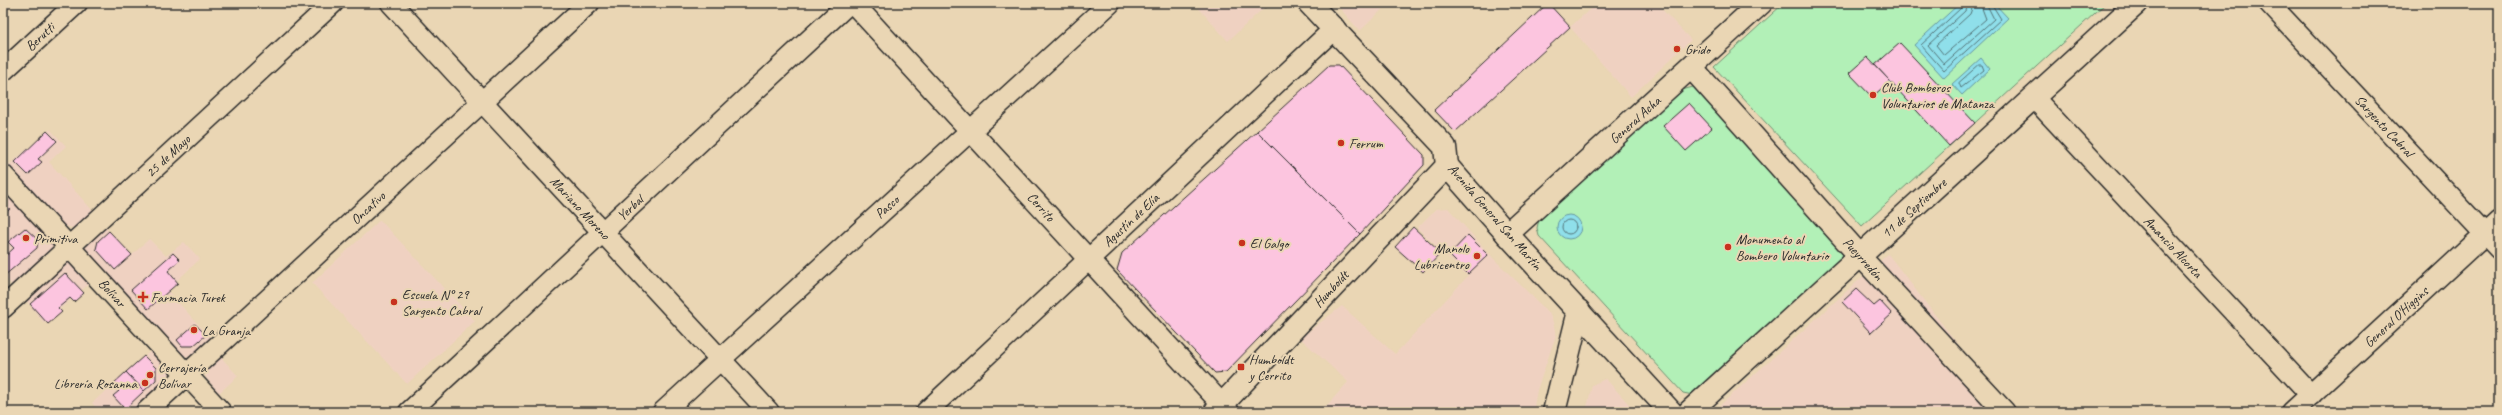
<svg xmlns="http://www.w3.org/2000/svg" width="2502" height="415" font-family="Caveat,sans-serif">
<rect width="100%" height="100%" fill="#ead6b4"/>
<filter id="ink" filterUnits="userSpaceOnUse"><feTurbulence type="fractalNoise" baseFrequency=".025" numOctaves="2"/><feDisplacementMap in="SourceGraphic" scale="8" xChannelSelector="R" yChannelSelector="G"/><feConvolveMatrix kernelMatrix="1 2 1 2 8 2 1 2 1" color-interpolation-filters="sRGB"/></filter>
<g filter="url(#ink)">
<!-- built -->
<g fill="#efd1c1">
<polygon points="1194,3 1269,3 1228,41"/>
<polygon points="1335,3 1389,3 1360,31"/>
<polygon points="1597,3 1656,3 1691,40 1631,97 1570,27"/>
<polygon points="50,129 66,146 49,162 94,212 81,224 73,228 61,225 8,166"/>
<polygon points="3,184 52,239 53,244 52,250 12,285 3,275"/>
<polygon points="1448,208 1494,259 1549,313 1553,322 1556,335 1537,390 1533,412 1321,412 1348,382 1300,338 1342,306 1395,354 1468,276 1417,228 1436,209"/>
<polygon points="380,220 475,321 407,384 312,283"/>
<polygon points="103,225 132,255 149,239 166,256 184,242 200,259 167,290 215,343 195,358 182,356 86,249 85,245"/>
<polygon points="1888,254 2010,412 1717,412 1717,408"/>
<polygon points="68,262 73,262 92,281 44,323 25,299"/>
<polygon points="154,348 171,369 166,385 136,412 100,412 92,403"/>
<polygon points="219,355 238,376 219,393 206,378 205,371 208,365"/>
<polygon points="1605,379 1606,379 1636,412 1586,412 1592,385"/>
</g>
<!-- green -->
<g fill="#b2f0b7" stroke="#6e8e71">
<polygon points="1784,3 2106,3 1862,226 1714,67"/>
<polygon points="1693,87 1703,90 1845,255 1693,395 1683,393 1539,236 1537,228 1539,219 1682,90"/>
</g>
<!-- water -->
<g fill="#8fdfea" stroke="#67979e">
<polygon points="1960,3 1994,3 2008,18 1944,78 1914,45"/>
<polygon points="1981,58 1990,69 1962,95 1952,84"/>
<circle cx="1569" cy="227" r="12"/>
</g>
<g fill="none" stroke-linecap="round" stroke-linejoin="round">
<!-- shore -->
<g stroke="#537377" stroke-width="1">
<polyline points="1963,3 1961,8 1921,45 1944,71 2001,19 1991,3"/>
<polyline points="1968,3 1965,11 1928,45 1944,64 1994,19 1986,3"/>
<polyline points="1974,3 1970,14 1936,45 1944,55 1986,19 1980,3"/>
<polygon points="1979,65 1982,65 1984,70 1961,88 1959,83"/>
<circle cx="1569" cy="227" r="7"/>
</g>
</g>
<!-- building -->
<g fill="#fcc5df" stroke="#2b2b2b">
<polygon points="1261,3 1271,3 1265,8"/>
<polygon points="1548,3 1570,27 1455,132 1434,110"/>
<polygon points="1900,43 1975,123 1949,146 1875,65"/>
<polygon points="1867,57 1890,81 1872,97 1849,73"/>
<polygon points="1329,65 1339,65 1424,155 1424,165 1360,234 1257,131"/>
<polygon points="1689,103 1712,128 1686,151 1663,126"/>
<polygon points="47,131 57,141 38,159 42,162 28,175 15,162"/>
<polygon points="1257,131 1360,234 1226,372 1215,373 1117,270 1122,253"/>
<polygon points="3,202 10,209 3,215"/>
<polygon points="1413,227 1441,253 1423,272 1395,247"/>
<polygon points="25,228 38,240 37,248 4,276 3,258 14,248 8,242"/>
<polygon points="109,231 132,255 115,270 96,249 98,241"/>
<polygon points="1468,235 1488,255 1468,274 1449,255"/>
<polygon points="173,253 180,260 168,271 178,283 148,309 131,290"/>
<polygon points="65,273 84,293 74,302 70,298 58,308 62,312 48,324 30,304"/>
<polygon points="1856,289 1874,306 1880,301 1892,314 1871,333 1842,302"/>
<polygon points="195,324 206,335 193,346 182,346 177,340"/>
<polygon points="144,356 156,368 156,380 144,391 126,372"/>
<polygon points="126,372 144,391 125,409 113,396 119,391 112,385"/>
</g>
<g fill="none" stroke-linecap="round" stroke-linejoin="round">
<defs>
<g id="minor">
<polyline points="391,3 769,412"/>
<polyline points="853,3 1229,412"/>
<polyline points="2269,3 2499,249"/>
<polyline points="3,71 77,3"/>
<polyline points="2035,99 2311,395"/>
<polyline points="3,175 221,412"/>
<polyline points="1861,257 2005,412"/>
<polyline points="3,308 333,3"/>
<polyline points="146,412 589,3"/>
<polyline points="409,412 849,3"/>
<polyline points="663,412 1110,3"/>
<polyline points="926,412 1335,28"/>
<polyline points="2292,412 2499,221"/>
</g>
<g id="tertiary">
<polyline points="1692,68 1861,257"/>
<polyline points="1507,234 1761,3"/>
<polyline points="1215,412 1447,166 1445,147 1309,3"/>
<polyline points="1554,412 1579,311"/>
<polyline points="1689,412 2137,3"/>
</g>
<polyline id="secondary" points="1447,166 1507,234 1671,412"/>
</defs>
<!-- minor casing -->
<use href="#minor" stroke="#2b2b2b" stroke-width="23"/>
<!-- tertiary casing -->
<use href="#tertiary" stroke="#2b2b2b" stroke-width="25"/>
<!-- secondary casing -->
<use href="#secondary" stroke="#2b2b2b" stroke-width="25"/>
<!-- minor -->
<use href="#minor" stroke="#ead6b4" stroke-width="20"/>
<!-- tertiary -->
<use href="#tertiary" stroke="#ead6b4" stroke-width="22"/>
<!-- secondary -->
<use href="#secondary" stroke="#ead6b4" stroke-width="22"/>
</g>
</g>
<!-- markers -->
<g fill="#c8321e" stroke="#ead6b4" stroke-width="1.5">
<circle cx="1677" cy="49" r="4"/>
<circle cx="1873" cy="95" r="4"/>
<circle cx="1341" cy="143" r="4"/>
<circle cx="26" cy="238" r="4"/>
<circle cx="1242" cy="243" r="4"/>
<circle cx="1728" cy="247" r="4"/>
<circle cx="1477" cy="256" r="4"/>
<path d="M141 291h4v4h4v4h-4v4h-4v-4h-4v-4h4z"/>
<circle cx="394" cy="302" r="4"/>
<circle cx="194" cy="330" r="4"/>
<rect x="1237" y="363" width="8" height="8" rx="2"/>
<circle cx="150" cy="375" r="4"/>
<circle cx="145" cy="383" r="4"/>
</g>
<g text-anchor="middle" dominant-baseline="central" stroke-width="4" stroke-linejoin="round" paint-order="stroke">
<!-- street labels -->
<g font-size="14" fill="#2b2b2b" stroke="#ead6b4">
<text transform="translate(40 37) rotate(-43)">Berutti</text>
<text transform="translate(1635 120) rotate(-42)">General Acha</text>
<text transform="translate(2384 126) rotate(47)">Sargento Cabral</text>
<text transform="translate(168 156) rotate(-43)">25 de Mayo</text>
<text transform="translate(887 207) rotate(-42)">Pasco</text>
<text transform="translate(1041 207) rotate(48)">Cerrito</text>
<text transform="translate(368 208) rotate(-43)">Oncativo</text>
<text transform="translate(580 208) rotate(47)">Mariano Moreno</text>
<text transform="translate(630 208) rotate(-43)">Yerbal</text>
<text transform="translate(1914 208) rotate(-42)">11 de Septiembre</text>
<text transform="translate(1495 217) rotate(49)">Avenida General San Martín</text>
<text transform="translate(1131 220) rotate(-43)">Agustín de Elía</text>
<text transform="translate(2173 247) rotate(47)">Amancio Alcorta</text>
<text transform="translate(1863 259) rotate(48)">Pueyrredón</text>
<text transform="translate(1331 289) rotate(-47)">Humboldt</text>
<text transform="translate(112 293) rotate(48)">Bolívar</text>
<text transform="translate(2396 317) rotate(-43)">General O'Higgins</text>
</g>
<!-- poi labels -->
<g font-size="14" fill="#2b2b2b" stroke="#ead6b4" text-anchor="start">
<text x="1685" y="49">Grido</text>
<text x="1881" y="87">Club Bomberos<tspan x="1881" dy="16">Voluntarios de Matanza</tspan></text>
<text x="1349" y="143">Ferrum</text>
<text x="34" y="238">Primitiva</text>
<text x="1736" y="239">Monumento al<tspan x="1736" dy="16">Bombero Voluntario</tspan></text>
<text x="1250" y="243">El Galgo</text>
<text x="1469" y="248" text-anchor="end">Manolo<tspan x="1469" dy="16">Lubricentro</tspan></text>
<text x="402" y="294">Escuela N° 29<tspan x="402" dy="16">Sargento Cabral</tspan></text>
<text x="151" y="297">Farmacia Turek</text>
<text x="202" y="330">La Granja</text>
<text x="1249" y="359">Humboldt<tspan x="1249" dy="16">y Cerrito</tspan></text>
<text x="158" y="367">Cerrajería<tspan x="158" dy="16">Bolívar</tspan></text>
<text x="137" y="383" text-anchor="end">Librería Rosanna</text>
</g>
</g>
<!-- margin -->
<rect width="2502" height="415" fill="none" stroke="#ead6b4" stroke-width="16"/>
<rect x="8" y="8" width="2486" height="399" fill="none" stroke="#2b2b2b" stroke-width="1.5" filter="url(#ink)"/>
</svg>
